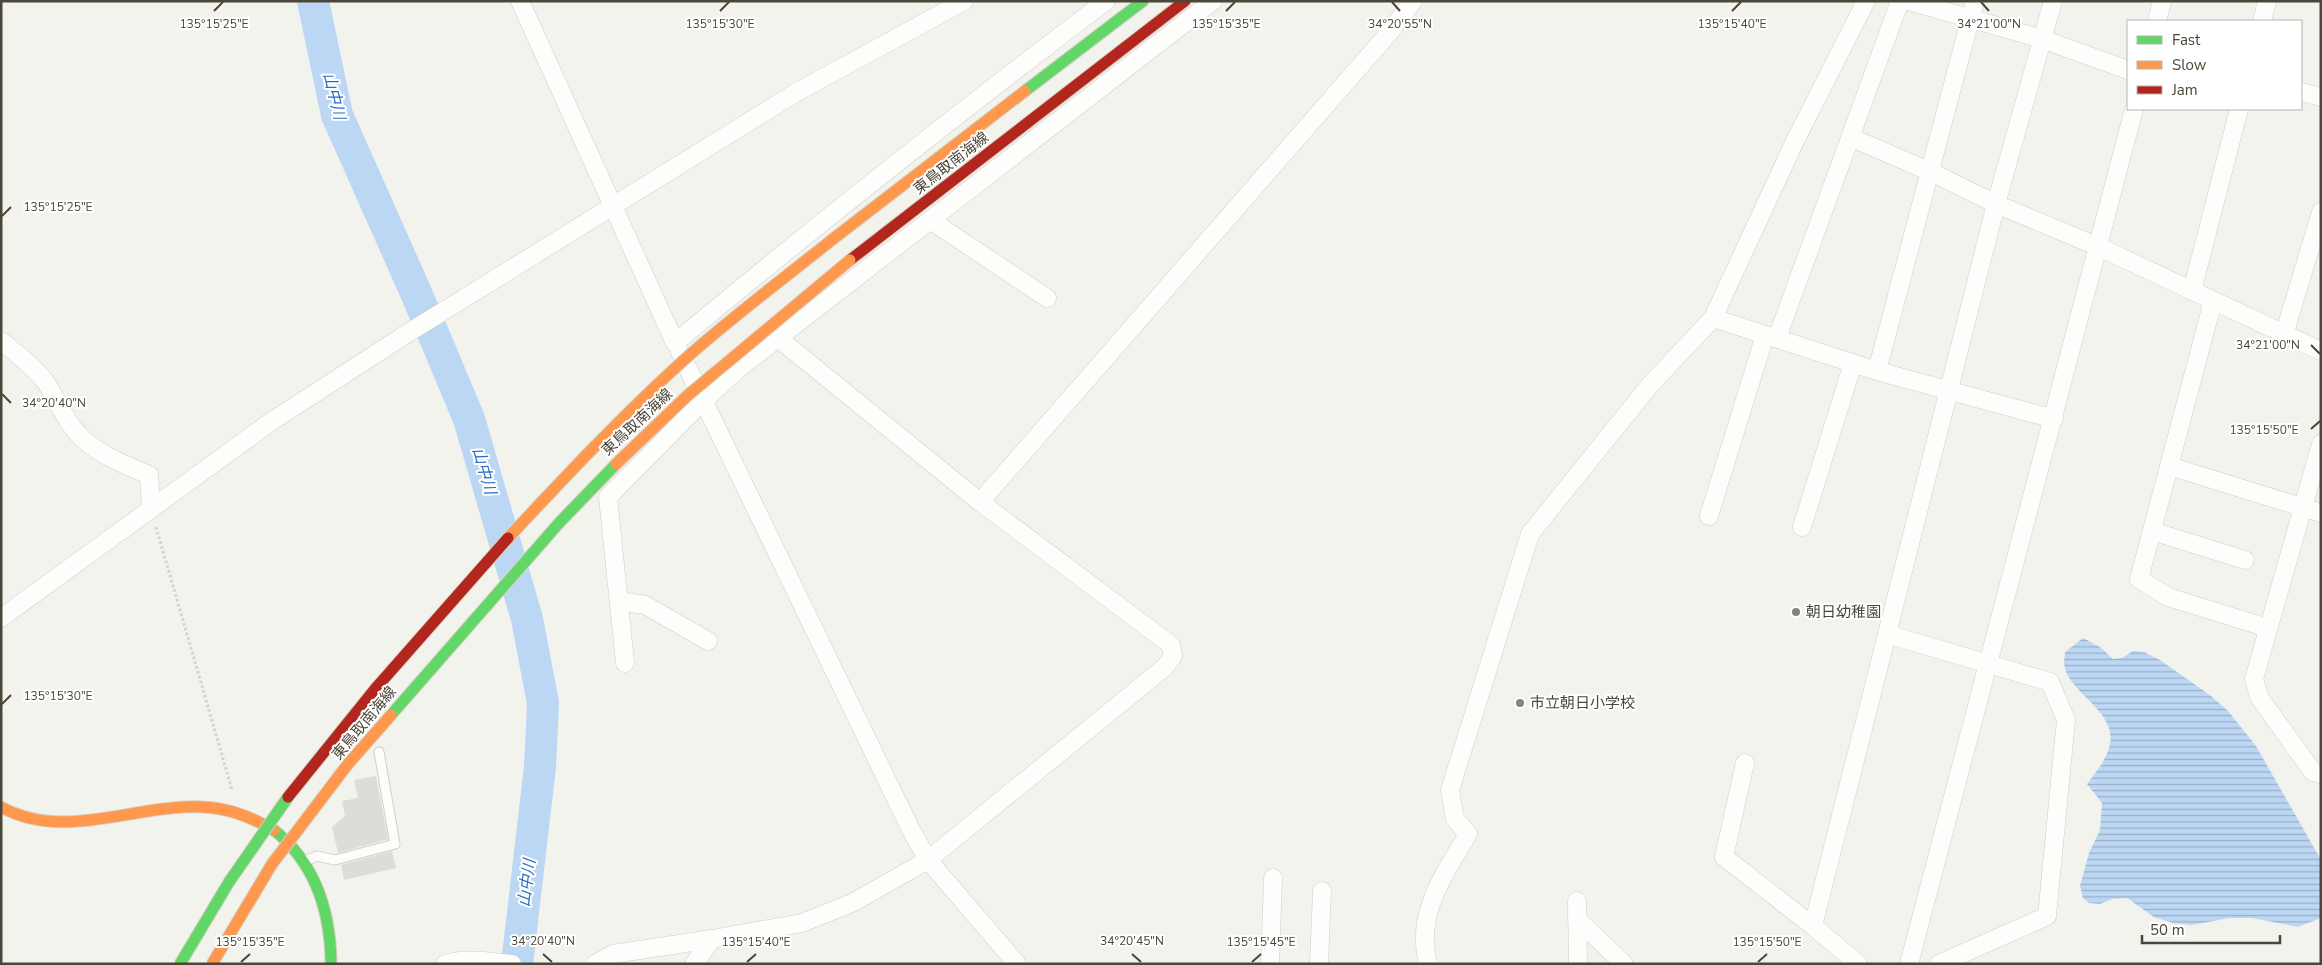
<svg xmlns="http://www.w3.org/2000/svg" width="2322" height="965" font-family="'Nunito Sans','Noto Sans JP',sans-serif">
<defs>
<pattern id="water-rules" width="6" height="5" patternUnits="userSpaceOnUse" patternTransform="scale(1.25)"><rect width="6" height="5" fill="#bcd7f4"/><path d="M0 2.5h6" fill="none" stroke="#9bb0c7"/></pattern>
</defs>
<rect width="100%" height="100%" fill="#f3f3ee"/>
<!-- water -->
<path fill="url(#water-rules)" d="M2083,638L2100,647L2113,659L2122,658L2133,651L2144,652L2160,660L2211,696L2228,711L2256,746L2321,860V918L2298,927L2252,918H2230L2192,925L2173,923L2154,917L2127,898L2112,899L2100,904L2089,903L2083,898L2080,886L2089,853L2100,830L2102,803L2087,784C2095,773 2105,762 2109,748C2121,712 2066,693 2064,663C2064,660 2065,656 2065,652Z"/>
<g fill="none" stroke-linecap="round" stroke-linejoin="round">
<!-- river -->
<polyline stroke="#bcd7f4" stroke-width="32" points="313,1 337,115 417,295 469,419 527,619 543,703 540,767 517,964"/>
</g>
<!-- building -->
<g fill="#dddcd6">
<polygon points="376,776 388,839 338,853 332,827 345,816 342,801 358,798 354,780"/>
<polygon points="392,851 396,868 344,880 341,865"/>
</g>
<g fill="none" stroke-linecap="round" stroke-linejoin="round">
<defs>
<polyline id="lane" points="305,861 317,856 335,860 395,844 379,752"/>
<g id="street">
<path d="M520,1L675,343C816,225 960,112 1106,1"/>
<polyline points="1909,1 2042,39 2128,70"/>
<polyline points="2157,21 2162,1"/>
<polyline points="2262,21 2267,1"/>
<polyline points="2301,92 2321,97"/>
<polyline points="1852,138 1931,172 1996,204 2099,247 2321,351"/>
<polyline points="930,220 1047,298"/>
<polyline points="2192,291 2239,109"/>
<polyline points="2213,301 2139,579 2168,597 2268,628"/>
<polyline points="1713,318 1877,371 2054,419"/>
<polyline points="2284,335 2321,212"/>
<polyline points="1777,338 1900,1"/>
<path d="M1,341C16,353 32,365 44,380C57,397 63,419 79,435C98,455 124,464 149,475L151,509"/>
<polyline points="680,352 911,830 928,860 1017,964"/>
<polyline points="1877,371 1975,1"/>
<polyline points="2321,444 2254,679 2259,697 2313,772 2321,774"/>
<polyline points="2169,466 2321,513"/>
<polyline points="980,502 1388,34 1413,1"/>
<polyline points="1709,516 1765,335"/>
<polyline points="1802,527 1853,363"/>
<polyline points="2152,531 2245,560"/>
<polyline points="619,601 645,605 708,641"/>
<polyline points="1,618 272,421 408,333 797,92 964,1"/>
<polyline points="1887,634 2050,682 2066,720 2047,916 1939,964"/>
<polyline points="625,663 608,497 704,400 738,369 1213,1"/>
<polyline points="1745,763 1724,857 1813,926 1858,964"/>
<polyline points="1577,901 1578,964"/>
<polyline points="1577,919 1624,964"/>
<polyline points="1813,926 1996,204 2053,1"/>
<path d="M445,964C466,957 490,962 512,964"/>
<polyline points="595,964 613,954 712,939 802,923 852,903 928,860 1165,667 1173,656 1171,645 980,502 778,338"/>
<polyline points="694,964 712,939"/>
<polyline points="1270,964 1273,878"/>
<polyline points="1319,964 1322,891"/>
<path d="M1428,964C1415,913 1444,875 1468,834L1455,819L1450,790L1530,534L1650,385L1713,318L1795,141L1866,1"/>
<polyline points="1909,964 2134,109"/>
</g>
<g id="fast">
<polyline points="1025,91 1143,1"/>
<path d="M274,830C315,863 330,910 331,961"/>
</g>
<g id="slow">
<polyline points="833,239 1025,91"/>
<path d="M1,807C72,846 151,794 225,810C244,814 258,821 274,830"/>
</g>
<polyline id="jam" points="850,260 1185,1"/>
</defs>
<!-- lane casing -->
<use href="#lane" stroke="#d0cec8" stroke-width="11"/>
<!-- street casing -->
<use href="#street" stroke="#d0cec8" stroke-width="19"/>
<!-- fast casing -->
<use href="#fast" stroke="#d4d2c4" stroke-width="13"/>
<!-- slow casing -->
<use href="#slow" stroke="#d4d2c4" stroke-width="13"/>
<!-- jam casing -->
<use href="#jam" stroke="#d4d2c4" stroke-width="13"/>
<!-- path -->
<polyline stroke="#d3d2cc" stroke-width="3" stroke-dasharray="2.5 2.5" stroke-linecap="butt" points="156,527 232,790"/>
<!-- lane -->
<use href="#lane" stroke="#fdfdfc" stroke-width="9"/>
<!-- street -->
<use href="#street" stroke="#fdfdfc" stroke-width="18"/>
<!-- fast -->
<use href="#fast" stroke="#63d668" stroke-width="11"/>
<!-- slow -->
<use href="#slow" stroke="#ff974d" stroke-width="11"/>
<!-- jam -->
<use href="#jam" stroke="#b3261e" stroke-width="11"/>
<defs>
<g id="fast-bridge">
<polyline points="391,715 559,523 616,464"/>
<polyline points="180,964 229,882 288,797"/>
</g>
<g id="slow-bridge">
<polyline points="616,464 687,396 850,260"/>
<path d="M508,538C565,477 623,415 685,359C732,317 783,279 833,239"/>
<polyline points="212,964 272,864 348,764 391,715"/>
</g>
<polyline id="jam-bridge" points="288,797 375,689 508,538"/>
</defs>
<!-- fast-bridge casing -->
<use href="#fast-bridge" stroke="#d4d2c4" stroke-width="13" stroke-linecap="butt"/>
<!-- slow-bridge casing -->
<use href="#slow-bridge" stroke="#d4d2c4" stroke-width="13" stroke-linecap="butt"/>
<!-- jam-bridge casing -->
<use href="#jam-bridge" stroke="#d4d2c4" stroke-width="13" stroke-linecap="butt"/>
<!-- fast-bridge -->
<use href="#fast-bridge" stroke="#63d668" stroke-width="11"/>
<!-- slow-bridge -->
<use href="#slow-bridge" stroke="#ff974d" stroke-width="11"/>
<!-- jam-bridge -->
<use href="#jam-bridge" stroke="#b3261e" stroke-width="11"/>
</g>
<!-- ticks -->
<path fill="none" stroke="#4c4638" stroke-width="2" d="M1392,2L1400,11M1981,2L1989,11M214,11L223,2M720,11L729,2M1226,11L1235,2M1732,11L1741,2M2,216L11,207M2311,345L2320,354M2,394L11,403M2311,429L2320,421M2,704L11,695M543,954L552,962M1132,954L1141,962M241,962L250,954M747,962L756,954M1252,962L1261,954M1758,962L1767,954"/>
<!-- markers -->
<g fill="#868378" stroke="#fff" stroke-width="2">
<circle cx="1796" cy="612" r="5"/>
<circle cx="1520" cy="703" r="5"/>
</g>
<g text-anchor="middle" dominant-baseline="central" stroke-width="4" stroke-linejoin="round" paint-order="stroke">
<!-- street labels -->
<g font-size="15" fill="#4c4638" stroke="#fff">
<text transform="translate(951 163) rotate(-38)">東鳥取南海線</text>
<text transform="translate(637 422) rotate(-43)">東鳥取南海線</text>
<text transform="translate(364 723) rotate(-50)">東鳥取南海線</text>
</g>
<!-- poi labels -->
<g font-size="15" fill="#4c4638" stroke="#fff" text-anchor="start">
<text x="1806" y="612">朝日幼稚園</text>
<text x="1530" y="703">市立朝日小学校</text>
</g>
<!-- water labels -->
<g font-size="16" font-style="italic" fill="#276fc2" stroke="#fff">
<text transform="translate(334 96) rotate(76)">山中川</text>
<text transform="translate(484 471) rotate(74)">山中川</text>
<text transform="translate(527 883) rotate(-83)">山中川</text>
</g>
</g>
<g font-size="12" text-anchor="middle" fill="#4c4638" stroke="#fff" stroke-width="4" stroke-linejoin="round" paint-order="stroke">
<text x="214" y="28">135°15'25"E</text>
<text x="720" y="28">135°15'30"E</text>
<text x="1226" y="28">135°15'35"E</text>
<text x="1732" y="28">135°15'40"E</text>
<text x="1400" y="28">34°20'55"N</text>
<text x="1989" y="28">34°21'00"N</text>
<text x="58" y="211">135°15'25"E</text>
<text x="2268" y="349">34°21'00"N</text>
<text x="54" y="407">34°20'40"N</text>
<text x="2264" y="434">135°15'50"E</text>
<text x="58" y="700">135°15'30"E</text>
<text x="543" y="945">34°20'40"N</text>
<text x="1132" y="945">34°20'45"N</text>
<text x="250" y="946">135°15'35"E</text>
<text x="756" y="946">135°15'40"E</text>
<text x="1261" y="946">135°15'45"E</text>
<text x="1767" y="946">135°15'50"E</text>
</g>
<!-- border -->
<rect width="2322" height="965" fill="none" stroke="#4c4638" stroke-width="5"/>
<!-- legend -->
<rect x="2127" y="20" width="175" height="90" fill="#ffffff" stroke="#b7b5af"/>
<rect x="2137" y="36" width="25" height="8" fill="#63d668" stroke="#b7b5af"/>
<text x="2172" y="45" font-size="15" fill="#4c4638">Fast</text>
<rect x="2137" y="61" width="25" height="8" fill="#ff974d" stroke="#b7b5af"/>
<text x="2172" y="70" font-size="15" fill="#4c4638">Slow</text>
<rect x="2137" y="86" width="25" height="8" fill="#b3261e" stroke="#b7b5af"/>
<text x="2172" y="95" font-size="15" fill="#4c4638">Jam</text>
<!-- scale -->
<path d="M2142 935v8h138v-8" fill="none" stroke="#4c4638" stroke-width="2.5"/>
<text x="2150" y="935" font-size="15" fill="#4c4638" stroke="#ffffff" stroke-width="4" paint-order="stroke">50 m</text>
</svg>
